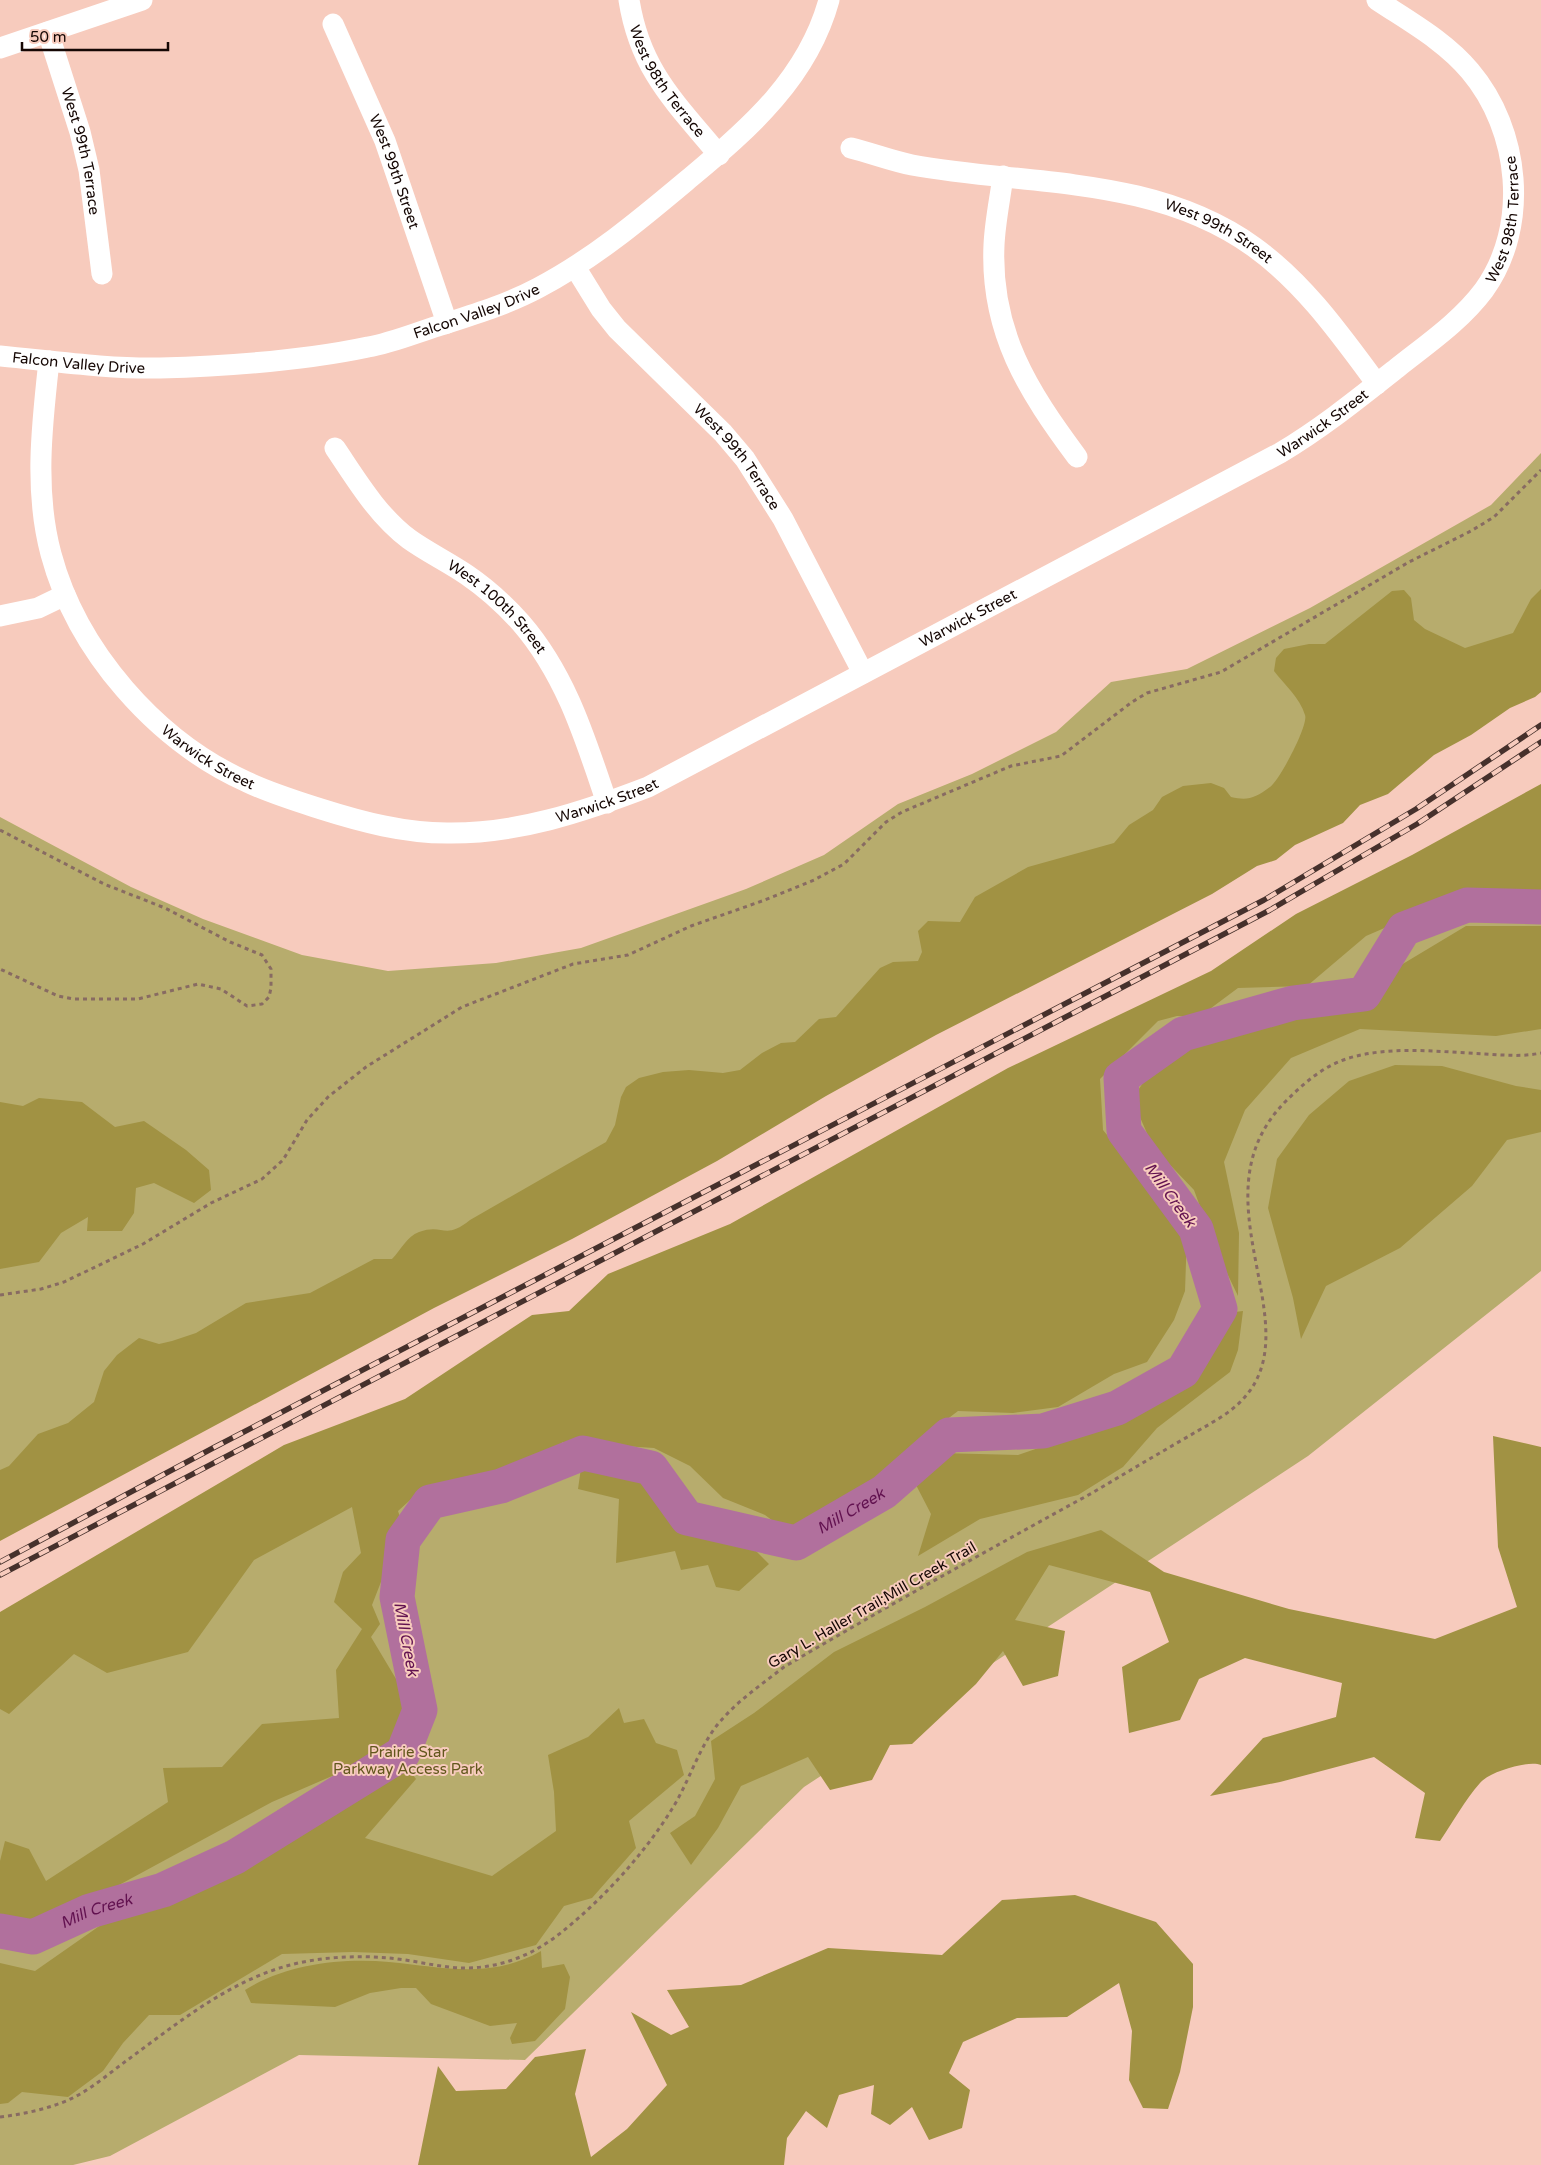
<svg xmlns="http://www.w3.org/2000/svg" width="1541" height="2165" font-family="'Varela Round',sans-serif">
<rect width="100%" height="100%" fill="#f7cbbd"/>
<!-- green -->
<g fill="#b7ac6d">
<polygon points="1541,453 1541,673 0,1511 0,817 131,887 203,919 302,955 388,971 496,963 581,948 746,889 824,855 898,804 972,774 1056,732 1111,682 1187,669 1310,608 1491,505"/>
<polygon points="1541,805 1541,1271 1308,1456 804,1787 525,2060 299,2055 110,2156 73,2165 0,2165 0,1654"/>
</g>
<!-- forest -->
<g fill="#a19243">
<path d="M1541,589V692L1535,697L1510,708L1471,735L1434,755L1388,794L1360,805L1343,823L1295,845L1276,860L1257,866L1212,894L936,1035L826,1096L717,1161L572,1239L434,1308L0,1541V1470L9,1466L38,1434L68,1423L94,1402L104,1371L117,1355L139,1338L159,1344L172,1341L196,1333L246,1303L310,1293L374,1259H392C401,1250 407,1236 419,1232C444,1223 444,1241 470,1220L606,1142L615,1125L621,1097L626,1087L639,1078L663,1072L689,1070L723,1073L740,1070L762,1053L781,1043L795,1042L819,1019L836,1017L880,968L893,962L918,961L922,952L918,931L928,921L960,922L975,897L1028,867L1114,843L1129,825L1153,810L1162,797L1183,786L1211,783L1224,788L1231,797C1248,801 1255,798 1270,787C1279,781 1309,725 1305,715C1300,698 1284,684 1274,671L1276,658L1284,649L1309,644H1325L1392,591L1404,590L1411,598L1414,620L1425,629L1465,648L1513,633L1531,599Z"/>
<polygon points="1541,784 1541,894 1465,901 1396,923 1366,936 1307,986 1238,988 1199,1017 1177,1016 1158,1021 1100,1079 1103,1130 1187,1234 1185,1291 1174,1320 1147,1362 1114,1374 1058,1407 1013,1413 958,1411 908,1449 873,1486 832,1517 792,1535 765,1515 723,1498 690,1466 654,1448 563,1442 540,1460 497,1483 419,1492 398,1511 408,1541 393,1551 372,1605 380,1624 371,1637 411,1704 390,1751 272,1802 84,1904 29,1928 0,1921 0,1861 5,1841 29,1849 46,1881 168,1802 163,1768 222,1767 262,1724 339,1718 336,1670 362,1629 334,1602 343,1572 361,1553 352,1507 254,1560 188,1652 107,1673 74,1654 9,1714 0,1709 0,1612 284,1445 405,1399 532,1315 569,1311 608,1274 730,1224 1008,1068 1211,971 1296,914 1412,855"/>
<polygon points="1466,926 1541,926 1541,1029 1496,1036 1360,1029 1291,1058 1245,1110 1224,1162 1239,1233 1238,1296 1216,1250 1194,1190 1153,1147 1132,1099 1145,1080 1193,1038 1256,1022 1302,1006 1369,999 1391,971"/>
<polygon points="1395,1065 1442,1066 1516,1086 1541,1090 1541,1132 1507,1140 1472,1186 1400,1248 1326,1286 1301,1339 1293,1298 1268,1208 1277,1159 1309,1115 1349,1081"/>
<polygon points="39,1098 82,1102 115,1127 144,1121 186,1150 209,1170 211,1190 194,1203 154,1183 136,1188 134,1213 122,1231 87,1231 88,1217 61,1233 39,1262 0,1269 0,1102 23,1106"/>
<polygon points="1243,1311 1238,1350 1230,1372 1157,1428 1123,1467 1078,1495 980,1519 918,1556 931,1514 916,1485 940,1453 1018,1455 1091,1430 1157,1400 1206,1357 1227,1313"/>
<path d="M1493,1436L1541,1447V1765C1528,1760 1489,1772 1480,1783C1465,1800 1453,1822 1440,1841L1415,1838L1425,1793L1374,1757L1280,1782L1210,1796L1263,1738L1336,1717L1342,1683L1245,1658L1199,1679L1180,1720L1129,1733L1122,1667L1169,1642L1150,1592L1049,1565L1015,1620L1065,1631L1058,1676L1023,1686L1003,1651L976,1684L912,1744L890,1745L872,1780L830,1790L808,1757L741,1786L718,1828L691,1865L670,1833L695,1816L715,1779L711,1741L754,1713L834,1652L925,1607L1027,1552L1101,1530L1164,1572L1289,1609L1435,1639L1517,1607L1498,1547Z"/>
<polygon points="581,1468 639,1477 653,1499 673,1509 684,1522 744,1539 769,1564 739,1591 716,1587 708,1565 681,1570 675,1551 616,1563 619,1499 578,1489"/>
<polygon points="619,1708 624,1723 644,1719 656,1743 677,1750 684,1775 629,1821 636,1848 592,1898 564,1906 536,1945 469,1963 408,1954 353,1952 282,1954 180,2015 149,2015 123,2043 103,2071 68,2097 22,2092 8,2103 0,2104 0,1963 35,1971 118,1913 219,1877 296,1827 404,1763 416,1779 365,1838 492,1876 556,1831 554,1792 548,1755 588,1737"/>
<polygon points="1075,1895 1156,1922 1193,1964 1193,2007 1180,2072 1168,2109 1143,2108 1129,2080 1132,2031 1119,1983 1067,2017 1017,2018 963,2042 949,2073 970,2090 962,2128 929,2140 912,2107 890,2125 871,2114 874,2085 839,2095 827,2128 806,2111 787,2138 784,2165 418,2165 438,2066 456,2091 506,2089 535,2057 586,2049 575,2094 591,2157 627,2129 667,2085 631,2012 671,2035 689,2027 667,1990 741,1985 828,1948 942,1955 1002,1900"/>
<path d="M541,1951L542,1968L564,1964L570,1977L565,2009L535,2041L512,2044L510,2038L517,2023L490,2026L431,2004L416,1988H401L370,1993L335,2007L251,2003L245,1990C287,1964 340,1958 389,1962C443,1967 490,1980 541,1951Z"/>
</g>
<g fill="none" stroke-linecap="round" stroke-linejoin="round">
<!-- river -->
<path stroke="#b1709d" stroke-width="35" id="s1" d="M0,1931L33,1937L90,1911L163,1890L235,1857L403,1753L420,1710L397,1597L403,1540L430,1502L501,1486L583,1453L651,1468L687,1518L796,1543L884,1492L949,1435L1043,1431L1117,1408L1183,1371L1220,1309L1196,1229L1124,1131L1121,1078L1183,1034L1293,1003L1364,994L1404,929L1467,905L1541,907"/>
<!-- path -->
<g stroke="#886b62" stroke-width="3" stroke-dasharray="4 4" stroke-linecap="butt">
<polyline points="0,830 104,884 165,908 230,942 262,955 271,969 271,988 269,997 262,1004 247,1006 221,989 198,984 138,999 74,999 58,996 0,969"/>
<polyline points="0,1295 41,1289 64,1282 143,1244 211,1203 262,1179 283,1160 307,1120 328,1097 366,1067 462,1007 573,964 628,955 691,926 762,901 814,880 844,864 886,822 902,812 1011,766 1061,756 1132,702 1147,693 1221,672 1409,562 1471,531 1494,517 1541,470"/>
<path d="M0,2117C23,2114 44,2110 66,2101C88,2092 107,2075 126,2061C174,2026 225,1984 283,1967C316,1957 355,1955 389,1958C414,1960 440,1968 465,1968C502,1968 535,1954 563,1931C604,1898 644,1854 672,1809C689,1782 698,1749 718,1724C737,1701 761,1685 784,1667C886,1607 988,1550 1092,1493C1124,1474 1156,1455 1189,1436C1207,1425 1229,1415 1244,1398C1312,1323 1191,1196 1286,1101C1303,1084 1322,1067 1346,1059C1389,1045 1440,1052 1485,1054C1504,1055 1522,1057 1541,1053"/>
</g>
<!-- minor -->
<g stroke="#fff" stroke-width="21">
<path id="s2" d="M629,0C640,70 675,102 719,155"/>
<path id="s3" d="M333,24L385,141L447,323"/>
<path id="s4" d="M48,32L80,132L89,170L102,274"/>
<polyline points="0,48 142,0"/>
<path id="s5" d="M851,148C871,153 892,161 912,165C1028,186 1154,175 1254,247C1304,283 1340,334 1377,384"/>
<path d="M1003,176C1000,199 995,222 994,245C990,332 1028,391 1077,457"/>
<path id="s6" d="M575,267L601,309L617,329L723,433L745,459L783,519L863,673"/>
<path id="s7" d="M0,356C53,361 107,369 160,368C228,366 302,361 368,347C392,343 415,333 438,326C472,315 506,305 538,288C595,258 642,218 691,177C750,128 808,77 829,0"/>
<path id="s8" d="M49,361C42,424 34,491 51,554C77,651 156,741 247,782C270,793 296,801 321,809C362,822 404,833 447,833C517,834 583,812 648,787L1280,453C1322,428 1359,398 1397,368C1427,344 1460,322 1484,290C1530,226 1520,130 1470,71C1445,41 1410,22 1377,0"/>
<path id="s9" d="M335,448C356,479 377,515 409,539C427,552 448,562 467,575C486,588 505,605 521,623C566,675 585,738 607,803"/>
<polyline points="0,616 38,608 65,595"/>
</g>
<defs>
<g id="rail">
<polyline points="0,1562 213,1448 1264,900 1416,809 1541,725"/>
<polyline points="0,1575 1270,910 1417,824 1541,742"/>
</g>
</defs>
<!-- rail casing -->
<use href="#rail" stroke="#46312c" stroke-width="5.5"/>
<!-- rail -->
<use href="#rail" stroke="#f7cbbd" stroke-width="4" stroke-dasharray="11" stroke-linecap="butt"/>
</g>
<g text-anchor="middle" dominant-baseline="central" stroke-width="4" stroke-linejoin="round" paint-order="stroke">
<!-- street labels -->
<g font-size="15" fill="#150704" stroke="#f7cbbd">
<text stroke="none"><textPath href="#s2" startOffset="91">West 98th Terrace</textPath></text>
<text stroke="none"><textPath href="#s4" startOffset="124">West 99th Terrace</textPath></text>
<text stroke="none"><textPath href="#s3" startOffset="160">West 99th Street</textPath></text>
<text stroke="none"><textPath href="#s8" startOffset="1971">West 98th Terrace</textPath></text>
<text stroke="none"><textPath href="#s5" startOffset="380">West 99th Street</textPath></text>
<text stroke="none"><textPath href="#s7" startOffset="484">Falcon Valley Drive</textPath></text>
<text stroke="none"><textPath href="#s7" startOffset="79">Falcon Valley Drive</textPath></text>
<text stroke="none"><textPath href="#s8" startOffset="1686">Warwick Street</textPath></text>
<text stroke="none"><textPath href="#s6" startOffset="251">West 99th Terrace</textPath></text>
<text stroke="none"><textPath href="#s9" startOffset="230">West 100th Street</textPath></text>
<text stroke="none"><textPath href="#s8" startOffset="1281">Warwick Street</textPath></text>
<text stroke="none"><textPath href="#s8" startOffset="458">Warwick Street</textPath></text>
<text stroke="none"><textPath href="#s8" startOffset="876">Warwick Street</textPath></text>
<text transform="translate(872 1605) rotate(-30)">Gary L. Haller Trail;Mill Creek Trail</text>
</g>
<!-- park labels -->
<g font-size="15" fill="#62571c" stroke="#f7cbbd">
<text x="408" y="1752">Prairie Star<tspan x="408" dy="17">Parkway Access Park</tspan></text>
</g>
<!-- water labels -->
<g font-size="16" font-style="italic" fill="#621250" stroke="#f7cbbd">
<text transform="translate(1170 1195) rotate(54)">Mill Creek</text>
<text stroke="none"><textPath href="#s1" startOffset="1182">Mill Creek</textPath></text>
<text transform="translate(406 1639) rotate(79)">Mill Creek</text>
<text stroke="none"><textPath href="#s1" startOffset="102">Mill Creek</textPath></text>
</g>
</g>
<!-- scale -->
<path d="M22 42v8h146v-8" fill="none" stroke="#150704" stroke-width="2.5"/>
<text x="30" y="42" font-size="15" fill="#150704" stroke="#f7cbbd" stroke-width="4" paint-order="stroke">50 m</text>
</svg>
